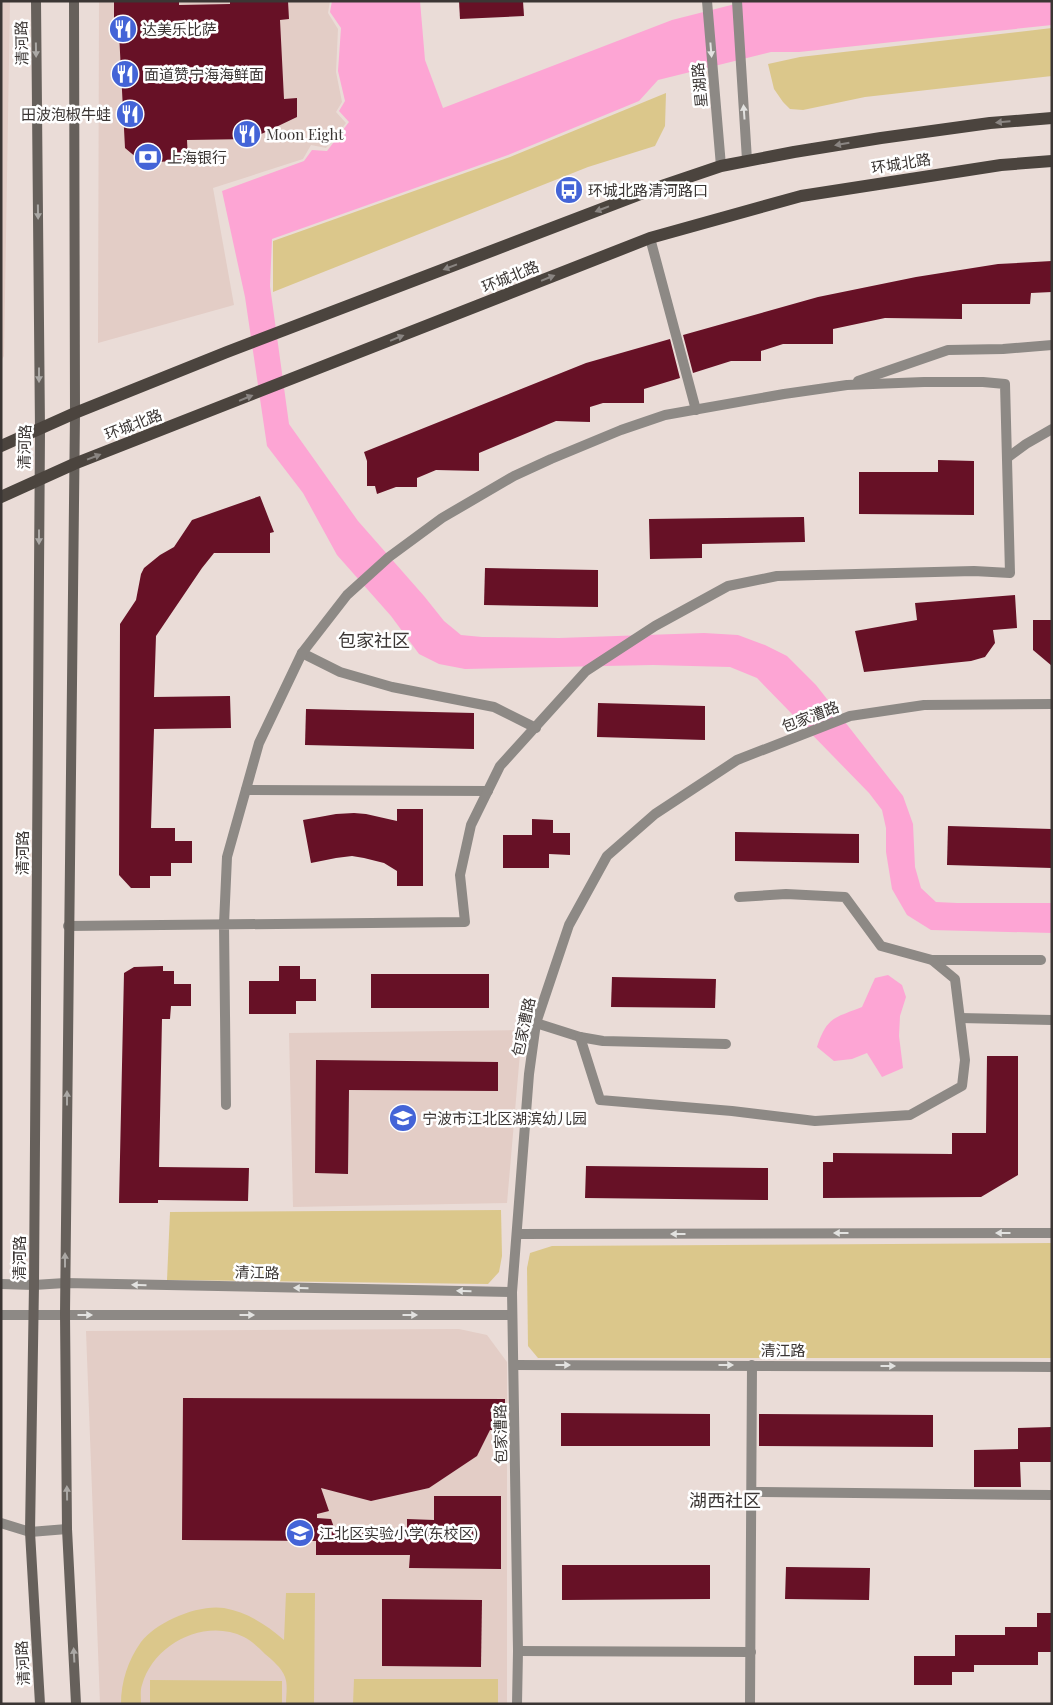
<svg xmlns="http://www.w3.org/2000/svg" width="1053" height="1705" font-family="'Playfair Display','Noto Sans SC',serif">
<rect width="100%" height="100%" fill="#eadcd7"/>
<!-- built -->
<g fill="#e3cdc6">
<polygon points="1,1 10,1 4,356 1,361"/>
<polygon points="99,1 330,1 328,13 338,29 336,72 342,102 336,112 346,123 326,148 311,145 303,159 213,188 234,305 98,343"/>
<polygon points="522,1030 507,1203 293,1207 289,1033"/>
<polygon points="459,1329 487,1335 507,1362 507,1704 100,1704 86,1331"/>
</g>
<!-- green -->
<g fill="#dbc78b">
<polygon points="1052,28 1052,76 865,97 803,110 790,109 783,102 774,89 768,64 800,57"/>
<polygon points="666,93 665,126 655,146 588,167 273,292 273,241 510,157"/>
<polygon points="501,1210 502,1256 499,1272 488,1284 167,1280 170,1212"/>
<polygon points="1052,1243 1052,1358 538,1358 528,1346 527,1268 530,1253 552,1246"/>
<path d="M286,1593H315L314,1704H286C286,1695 288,1685 285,1677C282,1668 272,1660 265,1654C259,1648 252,1641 244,1637C205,1618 154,1643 142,1685C140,1690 141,1698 141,1704H121C121,1682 128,1660 141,1642C156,1622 198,1604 224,1608C247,1612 267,1625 284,1640Z"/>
<polygon points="354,1679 498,1679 498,1704 353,1704"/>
<polygon points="150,1680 282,1681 282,1704 150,1704"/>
</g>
<!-- water -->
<g fill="#fda5d4">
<polygon points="332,1 420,1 425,60 443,108 672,20 747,1 1052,1 1052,25 799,52 771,52 658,80 639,101 508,155 272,239 270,286 289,424 358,521 424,596 444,621 461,635 482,637 559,638 704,633 738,635 765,645 787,656 816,685 903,796 913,824 915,867 921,888 936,902 957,903 1052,903 1052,933 931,930 907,915 892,889 886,852 886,828 882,810 869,793 757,678 730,667 653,665 465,669 439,664 419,654 391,616 337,555 303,493 267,446 245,297 222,191 304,161 312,150 327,151 349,122 339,111 345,101 338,71 341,28 330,12"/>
<path d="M888,975L902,985L906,997L900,1016L899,1036L903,1068L882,1077L867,1053L852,1059L834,1061L817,1047C827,1017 834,1018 862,1007L875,978Z"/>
</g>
<!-- building -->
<g fill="#671126">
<polygon points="114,1 179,1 179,5 230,4 230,1 288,1 289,19 280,20 284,99 297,98 297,117 251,139 187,140 188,160 143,163 125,148 119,33 114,33"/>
<polygon points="459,1 523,1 524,16 460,19"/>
<polygon points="1052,261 1052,292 1031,293 1030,304 962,304 962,319 885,318 833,329 833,344 783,344 761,351 761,361 731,361 693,373 683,335 818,297 916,277 998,264"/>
<polygon points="670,339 680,378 644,389 644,403 603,403 590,407 590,422 556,421 479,453 479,471 436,470 417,478 417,487 396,487 377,494 375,486 367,486 367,461 364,452 586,363"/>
<polygon points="938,460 974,461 974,515 859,514 859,472 938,472"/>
<polygon points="260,496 274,532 270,533 270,553 214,553 202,568 156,636 154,697 230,696 231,728 154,729 151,828 175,828 175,841 192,841 192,863 171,863 171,876 150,876 150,888 131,888 119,875 120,624 136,600 141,574 144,568 160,555 174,547 192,520"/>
<polygon points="804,517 805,542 702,544 702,558 650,559 649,519"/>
<polygon points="485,568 598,570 598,607 484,605"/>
<polygon points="1015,595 1017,628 993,630 995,643 985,657 971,661 864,672 855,631 917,620 915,603"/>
<polygon points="1033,620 1052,620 1052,666 1033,650"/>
<polygon points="598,703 705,706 705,740 597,737"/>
<polygon points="306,709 474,713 474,749 305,745"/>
<polygon points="397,809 423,809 423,886 397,886 397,871 384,863 364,858 352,856 336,858 311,863 303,820 336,814 354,813 366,814 397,821"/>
<polygon points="532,819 553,820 553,833 570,833 570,855 549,854 549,868 503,868 503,835 532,835"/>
<polygon points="948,826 1052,829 1052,868 947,865"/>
<polygon points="735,832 859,834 859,863 735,861"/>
<polygon points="163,966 163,971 174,971 174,984 191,984 191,1006 171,1006 170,1019 162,1019 159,1167 249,1168 248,1201 158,1200 158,1203 119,1203 124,973 134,967"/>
<polygon points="279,966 300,966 300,979 316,979 316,1001 296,1001 296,1014 249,1014 249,981 279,981"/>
<rect x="371" y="974" width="118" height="34"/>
<polygon points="612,977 716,979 715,1008 611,1007"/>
<polygon points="987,1056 1018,1056 1018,1175 981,1197 823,1198 823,1162 833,1162 833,1153 952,1154 952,1133 986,1133"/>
<polygon points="316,1060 498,1062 498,1091 349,1090 348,1174 315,1173"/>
<polygon points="586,1166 768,1168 768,1200 585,1198"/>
<polygon points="183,1398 505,1399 505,1430 490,1430 477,1456 429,1488 371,1501 321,1488 329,1511 317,1514 317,1518 331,1519 336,1533 407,1533 407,1519 434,1520 434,1496 501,1496 501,1569 409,1568 410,1555 316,1555 316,1541 182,1540"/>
<polygon points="561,1413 710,1414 710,1446 561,1446"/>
<polygon points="759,1414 933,1415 933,1447 759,1446"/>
<polygon points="1052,1427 1052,1462 1020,1462 1021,1487 974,1487 974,1450 1018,1449 1018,1428"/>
<polygon points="562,1565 710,1565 710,1599 562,1600"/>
<polygon points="786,1567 870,1568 869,1600 785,1599"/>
<polygon points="382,1599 482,1600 481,1667 382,1666"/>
<polygon points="1037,1613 1052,1613 1052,1652 1038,1652 1038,1665 974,1665 974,1672 952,1672 952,1685 914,1685 914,1656 955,1656 955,1635 1005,1635 1005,1627 1037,1627"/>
</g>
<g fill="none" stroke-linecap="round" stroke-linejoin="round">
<!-- service -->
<g stroke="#8d8985" stroke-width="10">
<polyline points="650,238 696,410"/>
<polyline points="858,381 948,350 1003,349 1052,345"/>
<polyline points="1007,458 1026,444 1052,429"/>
<polyline points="302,653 340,672 392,687 494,707 536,728"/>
<polyline points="246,790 488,791"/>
<polyline points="68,926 465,922 460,875 471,825 500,766 586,671 655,626 728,586 777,576 974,571 1010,573 1005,384 983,382 924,382 847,385 784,394 665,415 621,430 551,459 514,476 442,518 389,557 347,595 302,653 259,743 227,857 224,924 226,1105"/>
<polyline points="932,960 1041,960"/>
<polyline points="960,1018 1052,1020"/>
<polyline points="536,1023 580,1037 603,1041 726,1044"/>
<polyline points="580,1037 600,1100 732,1111 815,1121 910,1115 962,1086 965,1060 955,979 932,960 881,946 845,897 786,894 739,897"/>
<polyline points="753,1492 1052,1495"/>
<polyline points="518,1651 751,1652"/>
<polyline points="750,1704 752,1365"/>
</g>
<!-- tertiary -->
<g stroke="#8d8985" stroke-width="10">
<polyline points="707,1 721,166"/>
<polyline points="737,1 747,160"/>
<polyline points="517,1234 1052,1233"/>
<polyline points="1,1284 34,1285 65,1283 512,1292"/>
<polyline points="1,1315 512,1315"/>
<polyline points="515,1365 1052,1367"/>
<polyline points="1,1523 30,1532 67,1529"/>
<polyline points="517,1704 518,1651 512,1292 529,1074 536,1023 569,925 607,856 655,814 737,760 850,716 924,705 1052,704"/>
</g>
<!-- secondary -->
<g stroke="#66605b" stroke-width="10">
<polyline points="36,1 40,430 34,1285 30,1532 40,1704"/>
<polyline points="74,1 75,413 65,1314 67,1529 76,1704"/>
</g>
<!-- primary -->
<g stroke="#4b443e" stroke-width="12">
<polyline points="1,446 75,413 227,352 659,187 721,166 794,152 881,138 990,123 1052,118"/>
<polyline points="1,497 74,464 650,238 801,196 1001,165 1052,161"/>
</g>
</g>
<!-- one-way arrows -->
<defs><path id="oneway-solid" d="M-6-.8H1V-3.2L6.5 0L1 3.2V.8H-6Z" transform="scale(1.25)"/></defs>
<g fill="#aba8a5">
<use href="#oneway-solid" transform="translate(36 50) rotate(89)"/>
<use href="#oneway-solid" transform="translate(38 212) rotate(89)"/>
<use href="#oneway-solid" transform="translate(39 375) rotate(90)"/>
<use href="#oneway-solid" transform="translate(39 537) rotate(90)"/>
<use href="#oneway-solid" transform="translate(67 1098) rotate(-90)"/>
<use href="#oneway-solid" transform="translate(65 1260) rotate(-90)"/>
<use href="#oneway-solid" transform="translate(67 1493) rotate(-91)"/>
<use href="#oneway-solid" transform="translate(74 1655) rotate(-93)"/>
</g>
<g fill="#e2e2e0">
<use href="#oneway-solid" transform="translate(711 50) rotate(85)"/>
<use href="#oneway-solid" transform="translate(744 112) rotate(-94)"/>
<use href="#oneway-solid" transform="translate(841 1233) rotate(180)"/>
<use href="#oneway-solid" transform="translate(1003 1233) rotate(180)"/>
<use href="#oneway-solid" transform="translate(678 1234) rotate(180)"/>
<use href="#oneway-solid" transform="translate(139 1285) rotate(-179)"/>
<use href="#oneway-solid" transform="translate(301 1288) rotate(-179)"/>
<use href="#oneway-solid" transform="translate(464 1291) rotate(-179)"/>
<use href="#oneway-solid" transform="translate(85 1315)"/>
<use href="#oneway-solid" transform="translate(247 1315)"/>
<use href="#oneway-solid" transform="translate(410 1315)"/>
<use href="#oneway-solid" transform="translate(563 1365)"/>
<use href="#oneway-solid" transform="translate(726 1365)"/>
<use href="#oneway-solid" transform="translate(888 1366)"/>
</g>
<g fill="#8a8582">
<use href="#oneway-solid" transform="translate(1003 122) rotate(175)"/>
<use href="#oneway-solid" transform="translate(842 144) rotate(170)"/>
<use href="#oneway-solid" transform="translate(602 209) rotate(159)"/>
<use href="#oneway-solid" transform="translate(450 267) rotate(159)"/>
<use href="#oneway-solid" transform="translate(548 278) rotate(-22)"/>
<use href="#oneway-solid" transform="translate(397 338) rotate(-22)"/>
<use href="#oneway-solid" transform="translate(246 398) rotate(-22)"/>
<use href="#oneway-solid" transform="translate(94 457) rotate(-21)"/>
</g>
<!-- icons -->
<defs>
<symbol id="restaurant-disc" viewBox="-11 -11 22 22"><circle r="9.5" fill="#4464d7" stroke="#fff"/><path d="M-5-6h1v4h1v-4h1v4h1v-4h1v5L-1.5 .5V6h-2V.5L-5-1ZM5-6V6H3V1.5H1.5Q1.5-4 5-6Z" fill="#fff"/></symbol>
<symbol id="bank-disc" viewBox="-11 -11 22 22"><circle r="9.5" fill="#4464d7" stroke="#fff"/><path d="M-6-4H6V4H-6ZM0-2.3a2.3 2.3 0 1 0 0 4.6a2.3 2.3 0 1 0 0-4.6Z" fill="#fff"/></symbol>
<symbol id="bus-disc" viewBox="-11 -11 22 22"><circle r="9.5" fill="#4464d7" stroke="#fff"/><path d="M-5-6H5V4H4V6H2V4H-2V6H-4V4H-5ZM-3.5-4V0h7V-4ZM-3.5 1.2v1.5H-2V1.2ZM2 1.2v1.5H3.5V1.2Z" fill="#fff"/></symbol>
<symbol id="school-disc" viewBox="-11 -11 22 22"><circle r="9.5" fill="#4464d7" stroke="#fff"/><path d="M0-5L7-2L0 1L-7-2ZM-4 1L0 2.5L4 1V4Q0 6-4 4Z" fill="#fff"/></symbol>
</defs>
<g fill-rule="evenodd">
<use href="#restaurant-disc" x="107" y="13" width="32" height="32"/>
<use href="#restaurant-disc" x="109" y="58" width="32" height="32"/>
<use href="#restaurant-disc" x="114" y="98" width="32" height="32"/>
<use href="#restaurant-disc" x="231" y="118" width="32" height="32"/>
<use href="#bank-disc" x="132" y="141" width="32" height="32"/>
<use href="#bus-disc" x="553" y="174" width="32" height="32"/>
<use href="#school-disc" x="387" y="1102" width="32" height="32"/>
<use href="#school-disc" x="284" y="1517" width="32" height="32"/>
</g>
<g text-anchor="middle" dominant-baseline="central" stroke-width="5" stroke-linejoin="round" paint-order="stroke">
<!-- poi labels -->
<g font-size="15" fill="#3b3634" stroke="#fff" text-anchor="start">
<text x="142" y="29">达美乐比萨</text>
<text x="144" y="74">面道赞宁海海鲜面</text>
<text x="111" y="114" text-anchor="end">田波泡椒牛蛙</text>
<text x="266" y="134">Moon Eight</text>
<text x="167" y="157">上海银行</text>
<text x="588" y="190">环城北路清河路口</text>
<text x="422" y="1118">宁波市江北区湖滨幼儿园</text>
<text x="319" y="1533">江北区实验小学(东校区)</text>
</g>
<!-- street labels -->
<g font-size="15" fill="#3b3634" stroke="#fff">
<text transform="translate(21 43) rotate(-91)">清河路</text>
<text transform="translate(699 85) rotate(-95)">星湖路</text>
<text transform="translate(901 163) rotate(-9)">环城北路</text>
<text transform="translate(510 276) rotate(-22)">环城北路</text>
<text transform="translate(133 424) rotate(-21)">环城北路</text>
<text transform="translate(24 447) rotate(-89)">清河路</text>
<text transform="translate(810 716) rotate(-21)">包家漕路</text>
<text transform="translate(22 853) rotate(-90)">清河路</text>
<text transform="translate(523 1027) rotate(-78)">包家漕路</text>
<text transform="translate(19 1258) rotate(-90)">清河路</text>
<text transform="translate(257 1272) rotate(1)">清江路</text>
<text x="783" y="1350">清江路</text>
<text transform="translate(500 1434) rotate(-91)">包家漕路</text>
<text transform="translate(22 1663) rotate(-93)">清河路</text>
</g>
<!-- quarter labels -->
<g font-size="18" fill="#3b3634" stroke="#fff">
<text x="374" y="640">包家社区</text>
<text x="725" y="1500">湖西社区</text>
</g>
</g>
<!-- border -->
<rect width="1053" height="1705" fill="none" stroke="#3b3634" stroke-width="5"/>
</svg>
